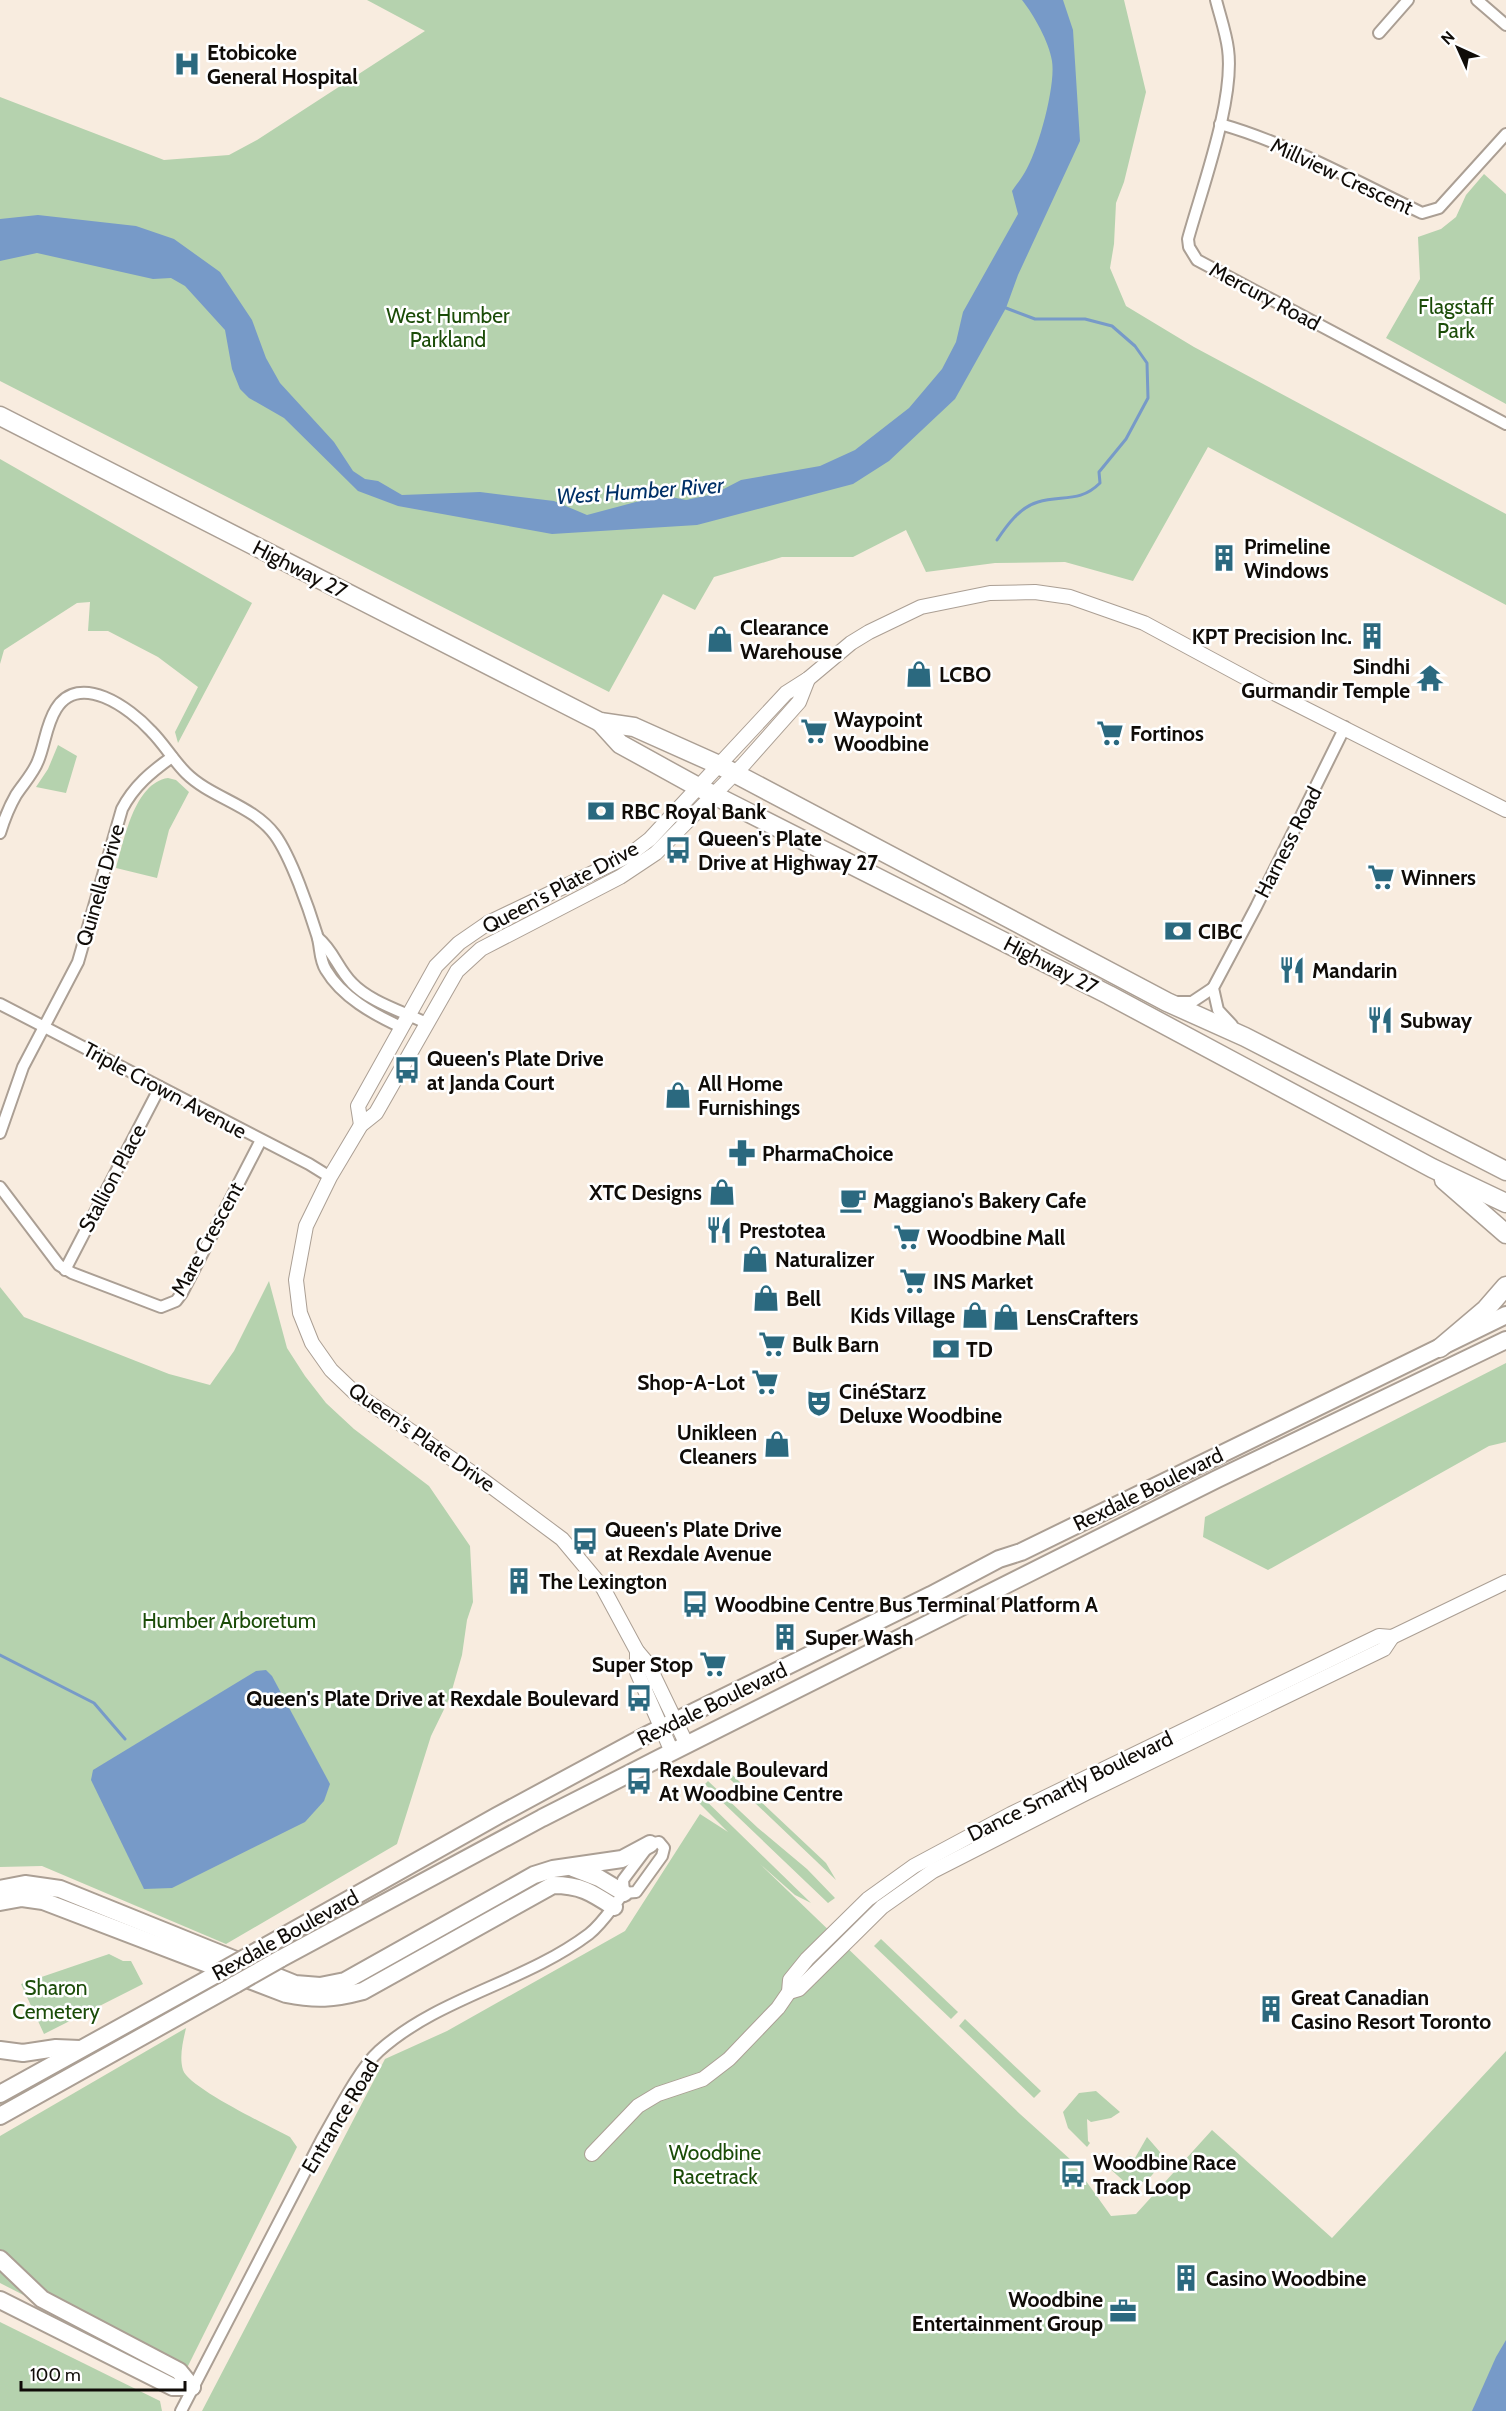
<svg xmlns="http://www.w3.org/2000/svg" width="1506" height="2411" font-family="Cabin,sans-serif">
<rect width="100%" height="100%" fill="#f8ecdf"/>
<!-- green -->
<g fill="#b5d2ae">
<polygon points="367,0 1124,0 1146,92 1124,182 1116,203 1114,244 1110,268 1126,306 1194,347 1506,514 1506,605 1208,447 1133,581 1065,562 995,563 926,572 906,530 853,557 782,557 714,577 695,610 663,594 609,692 0,381 0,97 164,160 229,155 257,140 425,31"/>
<polygon points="1484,174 1506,194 1506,404 1386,338 1420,279 1418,237 1441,229 1456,217 1466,195"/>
<polygon points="0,459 252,603 178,743 175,732 198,687 158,657 108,631 88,631 90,602 77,603 4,650 0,664"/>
<polygon points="58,745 77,756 66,793 36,787 48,769"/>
<path d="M168,778L176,780L189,792L169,830L157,878L116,868C124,841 134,783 168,778Z"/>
<polygon points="269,1281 287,1348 305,1376 326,1403 354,1429 429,1486 470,1546 473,1602 467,1620 462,1655 450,1697 431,1736 397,1844 226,1944 42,1866 0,1867 0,1287 24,1317 169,1374 210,1385 234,1351"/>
<polygon points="1506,1363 1506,1442 1489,1446 1268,1570 1203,1537 1205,1517"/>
<polygon points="724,1767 826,1863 836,1880 732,1781 720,1770"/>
<polygon points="708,1781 758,1828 807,1869 835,1898 828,1903 715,1795 705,1784"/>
<polygon points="696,1791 811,1903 795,1895 760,1864 1020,2114 1071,2160 1111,2216 1136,2214 1212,2130 1332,2238 1506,2051 1506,2411 202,2411 385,2059 447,2031 625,1931 700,1814 728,1832 691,1795"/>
<polygon points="881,1939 958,2012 951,2019 874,1946"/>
<polygon points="109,1954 123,1961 131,1961 143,1984 44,2034 21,1984"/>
<polygon points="965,2019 1041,2091 1034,2098 959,2026"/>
<path d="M186,2028C183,2041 179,2057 183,2070C189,2088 271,2127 290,2137L297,2147L188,2366L176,2373L0,2283V2136Z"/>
<polygon points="1096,2091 1120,2112 1111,2118 1091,2122 1087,2119 1088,2141 1090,2143 1087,2147 1068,2128 1063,2112 1079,2093"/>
<path d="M1147,2137L1160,2152C1159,2172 1149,2184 1128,2185L1107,2166L1110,2163L1117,2164L1130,2156L1135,2158Z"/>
<polygon points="0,2322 160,2401 162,2411 0,2411"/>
</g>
<!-- water -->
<g fill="#779ac8">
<path d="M1022,0H1063L1073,30L1080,141L1018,275L1006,308L955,399L889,461L853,484L697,525L552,534L398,506L358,491L284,418L249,398L240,389L232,369L225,330L185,286L171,278L153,279L37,253L0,261V219L38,215L136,226L174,239L220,272L252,320L266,358L280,383L334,442L353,471L365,479L378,481L402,495L480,492L554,501L587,515L662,495L686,500L714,494L741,480L820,466L855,450L909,408L942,369L956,342L963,312L1018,214L1012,191C1016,185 1021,179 1025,172C1038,151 1056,86 1052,61C1049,42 1034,15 1022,0Z"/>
<polygon points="266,1670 272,1676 330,1784 324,1801 305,1822 172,1888 144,1889 91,1780 93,1770 256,1671"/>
<polygon points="1506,2340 1506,2411 1472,2411 1496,2357"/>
</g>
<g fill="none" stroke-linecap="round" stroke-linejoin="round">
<!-- stream -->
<g stroke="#779ac8" stroke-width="3">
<path d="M997,540C1007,525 1020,507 1038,502C1062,495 1080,503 1100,483L1099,472L1126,439L1148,398L1147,363L1135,346L1112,326L1085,319H1035L1006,308"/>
<polyline points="0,1655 94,1703 125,1739"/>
</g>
<defs>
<g id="minor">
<path d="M1216,0C1220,16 1226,33 1228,49C1235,99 1202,188 1188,239L1189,247L1197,260L1506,424"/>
<polyline points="1477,0 1506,25"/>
<polyline points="1379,33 1408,0"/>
<path d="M1220,124C1288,143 1357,182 1422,213L1439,208L1506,134"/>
<path d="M0,833C4,820 9,807 16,795C23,784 33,774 38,761C45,744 46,725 56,709C79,671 130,708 151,731C164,744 173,760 186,773C211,798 253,805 275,835C291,857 309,909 317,935C321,947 319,959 326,970C342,997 373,1014 401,1027"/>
<path d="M318,938C333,950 338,969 352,983C370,1002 402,1011 426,1023"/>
<polyline points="1176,1002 1192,1002 1213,988"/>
<polyline points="0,1004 309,1164 330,1177"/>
<polyline points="1232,1025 1218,1010 1213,988 1256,907 1345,727"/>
<path d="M0,1133L23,1067L78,962L122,809C134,786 151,772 172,757"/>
<polyline points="0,1187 59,1265 72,1273 161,1307 176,1301 182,1293 261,1140"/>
<polyline points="65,1270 160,1087"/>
<path d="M181,2411L322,2139C336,2115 359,2069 379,2051C439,1997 524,1983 589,1934C603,1923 613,1906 624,1893L623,1880L650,1844L659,1842L664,1848L662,1856L636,1892L624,1893"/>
</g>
<g id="tertiary">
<polyline points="361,1125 358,1106 436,966 459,943 488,923 628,856 650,839 786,693 808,679 851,643 869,632 921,607 990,593 1035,592 1070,597 1144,623 1272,692 1506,810"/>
<polyline points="637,1651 637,1672 672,1752"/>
<polyline points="687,1745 648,1664 637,1651 603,1588 562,1539 480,1478 355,1393 331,1370 312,1343 300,1313 296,1280 306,1226 330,1177 361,1125 376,1113 457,971 481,949 620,877 656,853 744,764 799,702 808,679"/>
<polyline points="789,1992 799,1989 882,1907 933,1871 1086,1793 1384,1649 1392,1637"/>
<polyline points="592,2154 638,2106 658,2094 703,2079 729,2059 778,2008 789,1992 790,1980 807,1959 868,1899 914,1866 1011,1814 1379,1636 1392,1637 1506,1582"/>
</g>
<g id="secondary">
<polyline points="573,1868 599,1878 624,1893"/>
<polyline points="0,1889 25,1884 60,1889 295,1984 320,1986 345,1981 534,1875 553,1869 622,1859 650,1844"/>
<path d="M0,1902L22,1898L43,1901L286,1994C316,2000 333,1999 363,1991L553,1885C580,1885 591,1892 614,1907"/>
<polyline points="259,1950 497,1816 647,1735 931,1595 999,1559 1021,1552 1506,1315"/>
<polyline points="280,1959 542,1818 658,1759 1217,1479 1506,1340"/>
<polyline points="0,2050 23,2053 56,2048 80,2049"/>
<polyline points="0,2094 215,1975"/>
<polyline points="0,2116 236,1984"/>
<polyline points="0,2259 42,2299 179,2371 192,2387"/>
<polyline points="0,2300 173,2387 192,2387"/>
</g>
<g id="primary">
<polyline points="0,416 600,722 634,727 719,765 1167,1002 1245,1037 1506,1171"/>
<polyline points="600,722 620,744 698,787 1109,995 1432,1168 1506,1203"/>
<polyline points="1444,1180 1506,1234"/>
<polyline points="1440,1348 1486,1309 1506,1286"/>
</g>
</defs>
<!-- minor casing -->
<use href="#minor" stroke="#ab9f94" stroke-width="14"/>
<!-- tertiary casing -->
<use href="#tertiary" stroke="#ab9f94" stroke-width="16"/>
<!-- secondary casing -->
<use href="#secondary" stroke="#ab9f94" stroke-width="20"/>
<!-- primary casing -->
<use href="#primary" stroke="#ab9f94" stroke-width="21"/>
<!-- minor -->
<use href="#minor" stroke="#fff" stroke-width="10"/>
<!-- tertiary -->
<use href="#tertiary" stroke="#fff" stroke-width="14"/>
<!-- secondary -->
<use href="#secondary" stroke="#fff" stroke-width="16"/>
<!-- primary -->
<use href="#primary" stroke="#fff" stroke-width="18"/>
<defs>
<g id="secondary-bridge">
<polyline points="215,1975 259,1950"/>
<polyline points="236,1984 280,1959"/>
</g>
</defs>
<!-- secondary-bridge casing -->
<use href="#secondary-bridge" stroke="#ab9f94" stroke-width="20" stroke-linecap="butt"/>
<!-- secondary-bridge -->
<use href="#secondary-bridge" stroke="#fff" stroke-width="16"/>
</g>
<!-- icons -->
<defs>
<symbol id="hospital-bare" viewBox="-9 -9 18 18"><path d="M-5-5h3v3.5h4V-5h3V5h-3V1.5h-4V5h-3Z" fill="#2b697f" stroke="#fff" stroke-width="2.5" paint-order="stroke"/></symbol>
<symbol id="building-bare" viewBox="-9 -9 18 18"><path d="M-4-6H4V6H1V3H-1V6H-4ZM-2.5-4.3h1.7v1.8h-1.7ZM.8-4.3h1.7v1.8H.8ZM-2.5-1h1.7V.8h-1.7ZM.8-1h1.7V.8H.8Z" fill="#2b697f" stroke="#fff" stroke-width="2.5" paint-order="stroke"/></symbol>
<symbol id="shop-bare" viewBox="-9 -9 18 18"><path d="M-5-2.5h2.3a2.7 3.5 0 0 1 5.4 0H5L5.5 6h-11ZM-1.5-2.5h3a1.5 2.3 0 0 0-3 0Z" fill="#2b697f" stroke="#fff" stroke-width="2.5" paint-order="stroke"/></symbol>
<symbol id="temple-bare" viewBox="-9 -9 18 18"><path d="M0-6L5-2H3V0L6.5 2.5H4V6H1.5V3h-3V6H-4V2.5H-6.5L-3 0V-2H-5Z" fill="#2b697f" stroke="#fff" stroke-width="2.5" paint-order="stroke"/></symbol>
<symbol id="supermarket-bare" viewBox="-9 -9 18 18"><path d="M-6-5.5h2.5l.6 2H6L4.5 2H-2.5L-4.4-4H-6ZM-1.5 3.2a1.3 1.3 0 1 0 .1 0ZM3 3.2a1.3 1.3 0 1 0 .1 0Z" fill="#2b697f" stroke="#fff" stroke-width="2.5" paint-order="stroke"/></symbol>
<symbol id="bank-bare" viewBox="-9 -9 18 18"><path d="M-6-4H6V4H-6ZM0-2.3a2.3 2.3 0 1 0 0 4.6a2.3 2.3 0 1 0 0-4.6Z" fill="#2b697f" stroke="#fff" stroke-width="2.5" paint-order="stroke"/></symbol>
<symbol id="bus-bare" viewBox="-9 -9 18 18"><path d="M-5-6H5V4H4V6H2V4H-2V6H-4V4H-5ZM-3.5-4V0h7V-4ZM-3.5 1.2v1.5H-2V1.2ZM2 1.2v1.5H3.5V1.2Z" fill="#2b697f" stroke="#fff" stroke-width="2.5" paint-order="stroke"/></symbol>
<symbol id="restaurant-bare" viewBox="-9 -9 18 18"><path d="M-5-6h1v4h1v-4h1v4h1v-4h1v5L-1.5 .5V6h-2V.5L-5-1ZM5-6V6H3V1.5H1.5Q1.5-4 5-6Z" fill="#2b697f" stroke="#fff" stroke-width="2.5" paint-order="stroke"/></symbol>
<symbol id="pharmacy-bare" viewBox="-9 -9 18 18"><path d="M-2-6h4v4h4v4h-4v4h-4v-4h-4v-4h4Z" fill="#2b697f" stroke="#fff" stroke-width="2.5" paint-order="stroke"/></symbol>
<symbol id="cafe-bare" viewBox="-9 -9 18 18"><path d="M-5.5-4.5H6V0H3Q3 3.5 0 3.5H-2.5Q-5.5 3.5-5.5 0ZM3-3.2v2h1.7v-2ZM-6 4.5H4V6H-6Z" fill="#2b697f" stroke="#fff" stroke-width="2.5" paint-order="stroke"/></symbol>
<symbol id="theatre-bare" viewBox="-9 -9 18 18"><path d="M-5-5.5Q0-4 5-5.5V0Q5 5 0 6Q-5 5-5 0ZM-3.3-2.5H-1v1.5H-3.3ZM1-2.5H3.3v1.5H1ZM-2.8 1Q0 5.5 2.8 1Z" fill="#2b697f" stroke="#fff" stroke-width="2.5" paint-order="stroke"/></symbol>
<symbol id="office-bare" viewBox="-9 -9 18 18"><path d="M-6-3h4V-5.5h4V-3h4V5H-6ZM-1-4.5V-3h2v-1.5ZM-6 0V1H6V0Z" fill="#2b697f" stroke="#fff" stroke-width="2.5" paint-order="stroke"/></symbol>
</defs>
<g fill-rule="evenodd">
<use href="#hospital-bare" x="168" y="45" width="38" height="38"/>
<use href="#building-bare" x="1205" y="539" width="38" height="38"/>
<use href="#building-bare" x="1353" y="617" width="38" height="38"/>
<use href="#shop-bare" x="701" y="620" width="38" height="38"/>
<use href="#shop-bare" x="900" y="655" width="38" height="38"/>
<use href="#temple-bare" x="1411" y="659" width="38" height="38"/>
<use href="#supermarket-bare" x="795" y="712" width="38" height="38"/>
<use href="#supermarket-bare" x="1091" y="714" width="38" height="38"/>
<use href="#bank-bare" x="582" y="792" width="38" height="38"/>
<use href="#bus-bare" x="659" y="831" width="38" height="38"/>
<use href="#supermarket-bare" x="1362" y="858" width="38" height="38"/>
<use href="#bank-bare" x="1159" y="912" width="38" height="38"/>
<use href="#restaurant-bare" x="1273" y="951" width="38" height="38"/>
<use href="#restaurant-bare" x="1361" y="1001" width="38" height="38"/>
<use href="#bus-bare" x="388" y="1051" width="38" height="38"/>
<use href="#shop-bare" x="659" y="1076" width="38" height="38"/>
<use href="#pharmacy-bare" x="723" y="1134" width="38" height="38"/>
<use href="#shop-bare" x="703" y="1173" width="38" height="38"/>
<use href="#cafe-bare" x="834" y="1181" width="38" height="38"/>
<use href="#restaurant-bare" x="700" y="1211" width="38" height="38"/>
<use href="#supermarket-bare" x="888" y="1218" width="38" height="38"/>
<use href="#shop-bare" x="736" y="1240" width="38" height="38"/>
<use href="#supermarket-bare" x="894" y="1262" width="38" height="38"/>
<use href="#shop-bare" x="747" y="1279" width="38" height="38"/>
<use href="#shop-bare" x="956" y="1296" width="38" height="38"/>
<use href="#shop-bare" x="987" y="1298" width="38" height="38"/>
<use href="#supermarket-bare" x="753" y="1325" width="38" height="38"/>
<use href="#bank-bare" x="927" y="1330" width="38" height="38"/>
<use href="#supermarket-bare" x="746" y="1363" width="38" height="38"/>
<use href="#theatre-bare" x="800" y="1384" width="38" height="38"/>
<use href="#shop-bare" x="758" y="1425" width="38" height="38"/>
<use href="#bus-bare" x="566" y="1522" width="38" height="38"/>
<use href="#building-bare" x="500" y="1562" width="38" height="38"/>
<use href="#bus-bare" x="676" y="1585" width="38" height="38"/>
<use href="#building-bare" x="766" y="1618" width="38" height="38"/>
<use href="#supermarket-bare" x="694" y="1645" width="38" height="38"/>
<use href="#bus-bare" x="620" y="1679" width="38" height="38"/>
<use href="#bus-bare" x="620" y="1762" width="38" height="38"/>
<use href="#building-bare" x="1252" y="1990" width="38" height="38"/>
<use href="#bus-bare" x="1054" y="2155" width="38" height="38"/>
<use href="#building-bare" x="1167" y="2259" width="38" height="38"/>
<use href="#office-bare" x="1104" y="2292" width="38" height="38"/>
</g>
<g text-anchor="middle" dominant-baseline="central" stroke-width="5" stroke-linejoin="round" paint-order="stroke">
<!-- poi labels -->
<g font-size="21" font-weight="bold" fill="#100c08" stroke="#fff" text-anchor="start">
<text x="207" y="52">Etobicoke<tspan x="207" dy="24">General Hospital</tspan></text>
<text x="1244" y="546">Primeline<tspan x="1244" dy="24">Windows</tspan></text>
<text x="740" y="627">Clearance<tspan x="740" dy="24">Warehouse</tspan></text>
<text x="1352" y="636" text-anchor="end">KPT Precision Inc.</text>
<text x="1410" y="666" text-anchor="end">Sindhi<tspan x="1410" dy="24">Gurmandir Temple</tspan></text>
<text x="939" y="674">LCBO</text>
<text x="834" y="719">Waypoint<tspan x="834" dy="24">Woodbine</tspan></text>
<text x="1130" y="733">Fortinos</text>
<text x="621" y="811">RBC Royal Bank</text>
<text x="698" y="838">Queen's Plate<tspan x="698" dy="24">Drive at Highway 27</tspan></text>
<text x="1401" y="877">Winners</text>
<text x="1198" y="931">CIBC</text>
<text x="1312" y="970">Mandarin</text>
<text x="1400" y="1020">Subway</text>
<text x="427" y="1058">Queen's Plate Drive<tspan x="427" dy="24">at Janda Court</tspan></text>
<text x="698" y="1083">All Home<tspan x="698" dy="24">Furnishings</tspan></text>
<text x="762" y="1153">PharmaChoice</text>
<text x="702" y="1192" text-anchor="end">XTC Designs</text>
<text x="873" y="1200">Maggiano's Bakery Cafe</text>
<text x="739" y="1230">Prestotea</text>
<text x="927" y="1237">Woodbine Mall</text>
<text x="775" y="1259">Naturalizer</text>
<text x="933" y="1281">INS Market</text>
<text x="786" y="1298">Bell</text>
<text x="955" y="1315" text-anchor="end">Kids Village</text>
<text x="1026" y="1317">LensCrafters</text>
<text x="792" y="1344">Bulk Barn</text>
<text x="966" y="1349">TD</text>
<text x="745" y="1382" text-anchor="end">Shop-A-Lot</text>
<text x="839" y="1391">CinéStarz<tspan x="839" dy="24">Deluxe Woodbine</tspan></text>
<text x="757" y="1432" text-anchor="end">Unikleen<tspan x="757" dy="24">Cleaners</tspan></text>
<text x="605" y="1529">Queen's Plate Drive<tspan x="605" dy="24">at Rexdale Avenue</tspan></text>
<text x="539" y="1581">The Lexington</text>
<text x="715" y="1604">Woodbine Centre Bus Terminal Platform A</text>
<text x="805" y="1637">Super Wash</text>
<text x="693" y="1664" text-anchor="end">Super Stop</text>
<text x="619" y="1698" text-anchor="end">Queen's Plate Drive at Rexdale Boulevard</text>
<text x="659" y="1769">Rexdale Boulevard<tspan x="659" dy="24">At Woodbine Centre</tspan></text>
<text x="1291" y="1997">Great Canadian<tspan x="1291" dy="24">Casino Resort Toronto</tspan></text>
<text x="1093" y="2162">Woodbine Race<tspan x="1093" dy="24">Track Loop</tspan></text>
<text x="1206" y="2278">Casino Woodbine</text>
<text x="1103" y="2299" text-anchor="end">Woodbine<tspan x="1103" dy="24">Entertainment Group</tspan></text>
</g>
<!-- street labels -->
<g font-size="21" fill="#100c08" stroke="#fff">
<text transform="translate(1342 176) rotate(25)">Millview Crescent</text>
<text transform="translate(1265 296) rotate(28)">Mercury Road</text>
<text transform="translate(300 569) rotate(27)">Highway 27</text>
<text transform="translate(1288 842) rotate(-63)">Harness Road</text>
<text transform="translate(100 885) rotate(-74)">Quinella Drive</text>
<text transform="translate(560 887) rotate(-28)">Queen's Plate Drive</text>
<text transform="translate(1051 965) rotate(27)">Highway 27</text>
<text transform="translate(165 1090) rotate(28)">Triple Crown Avenue</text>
<text transform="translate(112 1178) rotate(-62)">Stallion Place</text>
<text transform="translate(207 1239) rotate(-61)">Mare Crescent</text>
<text transform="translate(422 1437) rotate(35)">Queen's Plate Drive</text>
<text transform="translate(1148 1489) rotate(-26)">Rexdale Boulevard</text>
<text transform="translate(712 1704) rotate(-26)">Rexdale Boulevard</text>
<text transform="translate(1070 1786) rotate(-26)">Dance Smartly Boulevard</text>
<text transform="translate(285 1935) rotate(-29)">Rexdale Boulevard</text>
<text transform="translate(340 2116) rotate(-59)">Entrance Road</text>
</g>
<!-- park labels -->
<g font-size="21" fill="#1b4c08" stroke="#fff">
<text x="1456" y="306">Flagstaff<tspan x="1456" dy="24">Park</tspan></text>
<text x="448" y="315">West Humber<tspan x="448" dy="24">Parkland</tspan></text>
<text x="229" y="1620">Humber Arboretum</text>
<text x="56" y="1987">Sharon<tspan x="56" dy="24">Cemetery</tspan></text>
<text x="715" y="2152">Woodbine<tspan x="715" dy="24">Racetrack</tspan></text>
</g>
<!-- water labels -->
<g font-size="22" font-style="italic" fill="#003067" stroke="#fff">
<text transform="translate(640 491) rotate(-4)">West Humber River</text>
</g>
</g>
<!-- north arrow -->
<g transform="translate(1458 48) rotate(315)" stroke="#ffffff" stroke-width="4.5" paint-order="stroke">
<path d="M0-4.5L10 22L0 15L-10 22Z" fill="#100c08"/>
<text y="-9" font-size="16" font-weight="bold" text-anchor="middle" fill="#100c08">N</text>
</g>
<!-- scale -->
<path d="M21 2381v9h164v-9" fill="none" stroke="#100c08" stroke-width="3"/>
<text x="30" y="2381" font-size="18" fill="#100c08" stroke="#ffffff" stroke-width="4.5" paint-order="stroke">100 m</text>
</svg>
